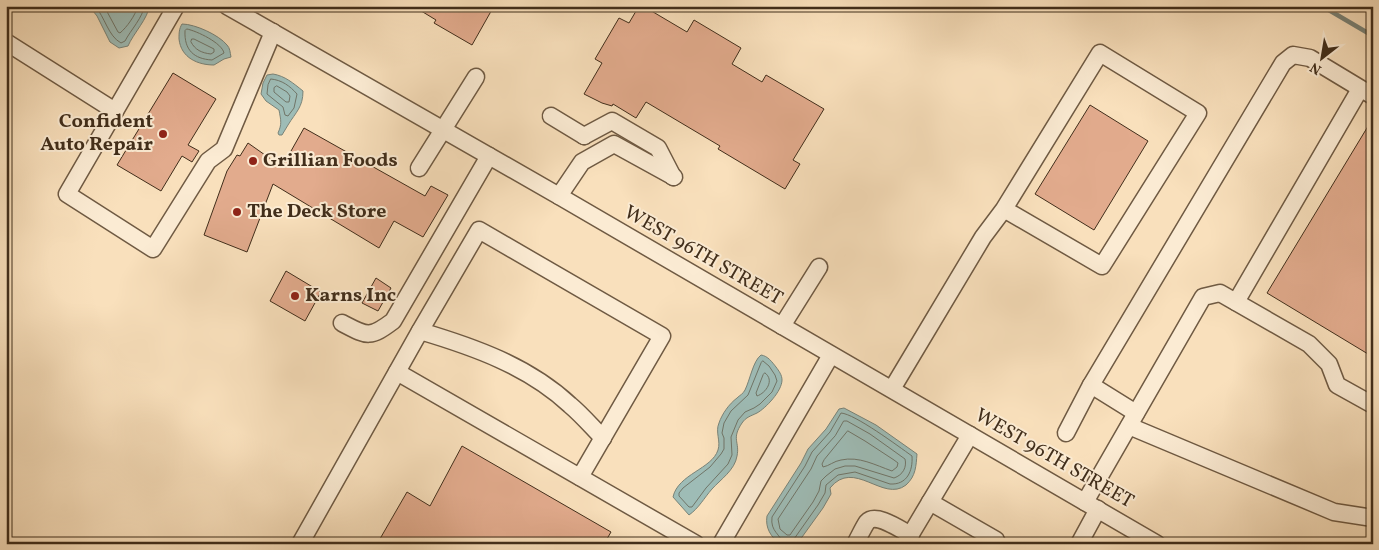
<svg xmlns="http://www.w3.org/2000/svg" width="1379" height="550" font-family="Vollkorn,serif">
<rect width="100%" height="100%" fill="#f9e0bc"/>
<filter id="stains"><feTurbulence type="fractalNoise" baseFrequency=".004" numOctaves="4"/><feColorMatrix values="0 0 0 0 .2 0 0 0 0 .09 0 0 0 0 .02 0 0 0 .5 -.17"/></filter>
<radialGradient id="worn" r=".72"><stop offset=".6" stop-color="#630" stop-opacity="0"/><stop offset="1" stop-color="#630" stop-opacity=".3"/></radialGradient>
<!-- water -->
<g fill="#9ebcb6" stroke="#798378">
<path d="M89,6H149C149,17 133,34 128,46L119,48L110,42L97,16Z"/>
<path d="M182,24C195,24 219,35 227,45C230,48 230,52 231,57L224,59L214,65C198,65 181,58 179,39C179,33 179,29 182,24Z"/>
<path d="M273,74C285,76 293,83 303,91C303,107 296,112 288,125C286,128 284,132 282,135H279L278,133C282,124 281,121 279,110L266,101L261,94L263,83L267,75Z"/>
<path d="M761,355C768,356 772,362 776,367C779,371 782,375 782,380C782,391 766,408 757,413C751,416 746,417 742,423C731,439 740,442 737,456C735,470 720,480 712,489C704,498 699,508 689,515L673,497C678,474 712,469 718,450C721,441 715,432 719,423C722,414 729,404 737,398C740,395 743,394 745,390C750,380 753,361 761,355Z"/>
<path d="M844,408L876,425L917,454C916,466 916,476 906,485C883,503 854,458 830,488L831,494L823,508L797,544H780C771,537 765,528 767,516L801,463L808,449L826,429L839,409Z"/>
</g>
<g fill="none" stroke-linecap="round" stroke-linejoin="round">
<!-- shore -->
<g stroke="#707568" stroke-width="1">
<path d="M95,6C105,17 108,36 121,43L125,41C130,31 144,16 144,6"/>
<path d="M104,6L118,32L120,33C127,27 135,16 138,6"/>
<path d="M187,29C197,31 222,43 224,53L212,60C194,59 184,50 185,31Z"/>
<path d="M192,39H194L214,49V52L211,54C202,53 195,50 191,42Z"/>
<path d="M271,79C282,80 290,86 297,94L294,108L288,116L285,115L283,107L267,94L268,85Z"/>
<polygon points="277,86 287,92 290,96 289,102 286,102 274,92 274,88"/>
<polygon points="763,361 769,366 775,375 777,381 772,392 760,404 754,408 745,412 738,420 731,437 732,455 728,464 706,488 692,507 689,507 679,496 679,493 683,488 710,467 721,454 724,449 724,438 722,433 724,423 731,411 748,395 761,363"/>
<path d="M765,373C775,380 766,393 757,396L756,393L763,375Z"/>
<path d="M844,421H847L870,434L905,459C907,467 903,475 894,478L855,466H845L835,469L826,476L821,481L819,491L813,502L792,532L790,535H787L780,529L778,519L811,469L817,456L835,436Z"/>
<path d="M848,431L865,441L894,460L898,463L897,467L892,471C875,465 859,456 841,460C834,461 829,466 823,467L822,464L824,460Z"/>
<path d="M783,544C781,534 770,532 772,517L805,466L812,452L830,432L841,413C855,414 898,446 912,456C913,471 907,485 890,484L855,472L838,475L826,485L825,493L818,505L794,539V544"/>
</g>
<!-- stream -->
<polyline stroke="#798378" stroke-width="4.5" points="1322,6 1373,36"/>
</g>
<!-- building -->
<g fill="#e2ab8d" stroke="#412e1b">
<polygon points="413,6 494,6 472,45 434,23 436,20"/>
<polygon points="639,6 643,6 687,32 694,20 741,48 732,64 762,82 766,75 824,109 793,160 800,164 785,189 718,149 720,146 646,102 636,118 613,104 612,106 602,103 584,94 602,63 595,59 619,18 629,23"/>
<polygon points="173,73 216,99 188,145 199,151 192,162 182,156 161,191 117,165"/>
<polygon points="1090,105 1148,141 1094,230 1035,194"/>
<polygon points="1373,118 1373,357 1267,293"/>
<polygon points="304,128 425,196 431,186 448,195 423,237 394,221 379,248 273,184 247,252 204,235 227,171 237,155 240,156 248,143 282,167"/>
<polygon points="286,271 321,292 305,321 270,301"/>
<polygon points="376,278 391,288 378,311 362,303"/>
<polygon points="462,446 611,532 604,544 377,544 407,492 430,506"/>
</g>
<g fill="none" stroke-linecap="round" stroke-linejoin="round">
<defs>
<g id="minor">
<polyline points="176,6 67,194 153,249 208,161 224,149 273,32"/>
<polyline points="227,6 559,196 1157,544"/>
<polyline points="6,42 115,111"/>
<polyline points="551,116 584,136"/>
<polyline points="584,136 612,121 658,148 673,177"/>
<polyline points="419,168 476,77"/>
<polyline points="559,196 582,162 614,144 674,177"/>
<polyline points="1236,302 1360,89"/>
<path d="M342,323C367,336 369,339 393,321L489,156"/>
<polyline points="782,326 819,267"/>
<path d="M420,331C474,347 528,366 570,405C582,415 592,427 603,438"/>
<polyline points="397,372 696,544"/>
<polyline points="892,389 983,237 1004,209 1102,266 1198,113 1100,53 1004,209"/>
<polyline points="1136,413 1091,385 1283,63 1293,55 1310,58 1373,96"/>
<polyline points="1129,426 1334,512 1373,518"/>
<polyline points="1066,433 1091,385"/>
<polyline points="930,502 996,540"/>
<polyline points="1085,502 1203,297 1220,293 1309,344 1329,364 1337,385 1373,405"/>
<polyline points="300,544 420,331 479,230 662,336 580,477"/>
<polyline points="721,544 831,355"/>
<path d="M855,544C859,537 863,528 867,522C876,512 901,530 911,535"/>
<polyline points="905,544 970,435"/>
<polyline points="1079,544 1098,509"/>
</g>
</defs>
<!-- minor casing -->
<use href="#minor" stroke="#6f5a43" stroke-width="19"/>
<!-- minor -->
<use href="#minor" stroke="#fbebd3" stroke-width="16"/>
</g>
<!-- markers -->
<g fill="#8f2418" stroke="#fbebd3" stroke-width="2">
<circle cx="163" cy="134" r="5"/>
<circle cx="253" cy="161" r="5"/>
<circle cx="237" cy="212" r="5"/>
<circle cx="295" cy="296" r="5"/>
</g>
<g text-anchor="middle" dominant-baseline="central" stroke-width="4" stroke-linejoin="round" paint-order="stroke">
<!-- poi labels -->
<g font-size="20" font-weight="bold" fill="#412e1b" stroke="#fbebd3" text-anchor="start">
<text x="153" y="122" text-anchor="end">Confident<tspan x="153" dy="23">Auto Repair</tspan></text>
<text x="263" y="161">Grillian Foods</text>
<text x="247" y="212">The Deck Store</text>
<text x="305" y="296">Karns Inc</text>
</g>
<!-- street labels -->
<g font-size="20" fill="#412e1b" stroke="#fbebd3">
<text transform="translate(703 256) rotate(30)">WEST 96TH STREET</text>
<text transform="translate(1054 459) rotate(30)">WEST 96TH STREET</text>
</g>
</g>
<!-- margin -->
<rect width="1379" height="550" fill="none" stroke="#f9e0bc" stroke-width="25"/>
<rect x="8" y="8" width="1364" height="535" fill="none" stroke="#412e1b" stroke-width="2.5"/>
<rect x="12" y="12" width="1354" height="525" fill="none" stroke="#412e1b"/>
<!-- north arrow -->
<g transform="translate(1322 58) rotate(211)" stroke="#fbebd3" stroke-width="4" paint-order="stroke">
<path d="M0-4L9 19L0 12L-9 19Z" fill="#412e1b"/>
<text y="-8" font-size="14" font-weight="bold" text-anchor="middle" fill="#412e1b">N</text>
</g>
<rect width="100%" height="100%" filter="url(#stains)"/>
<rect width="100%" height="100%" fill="url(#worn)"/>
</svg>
